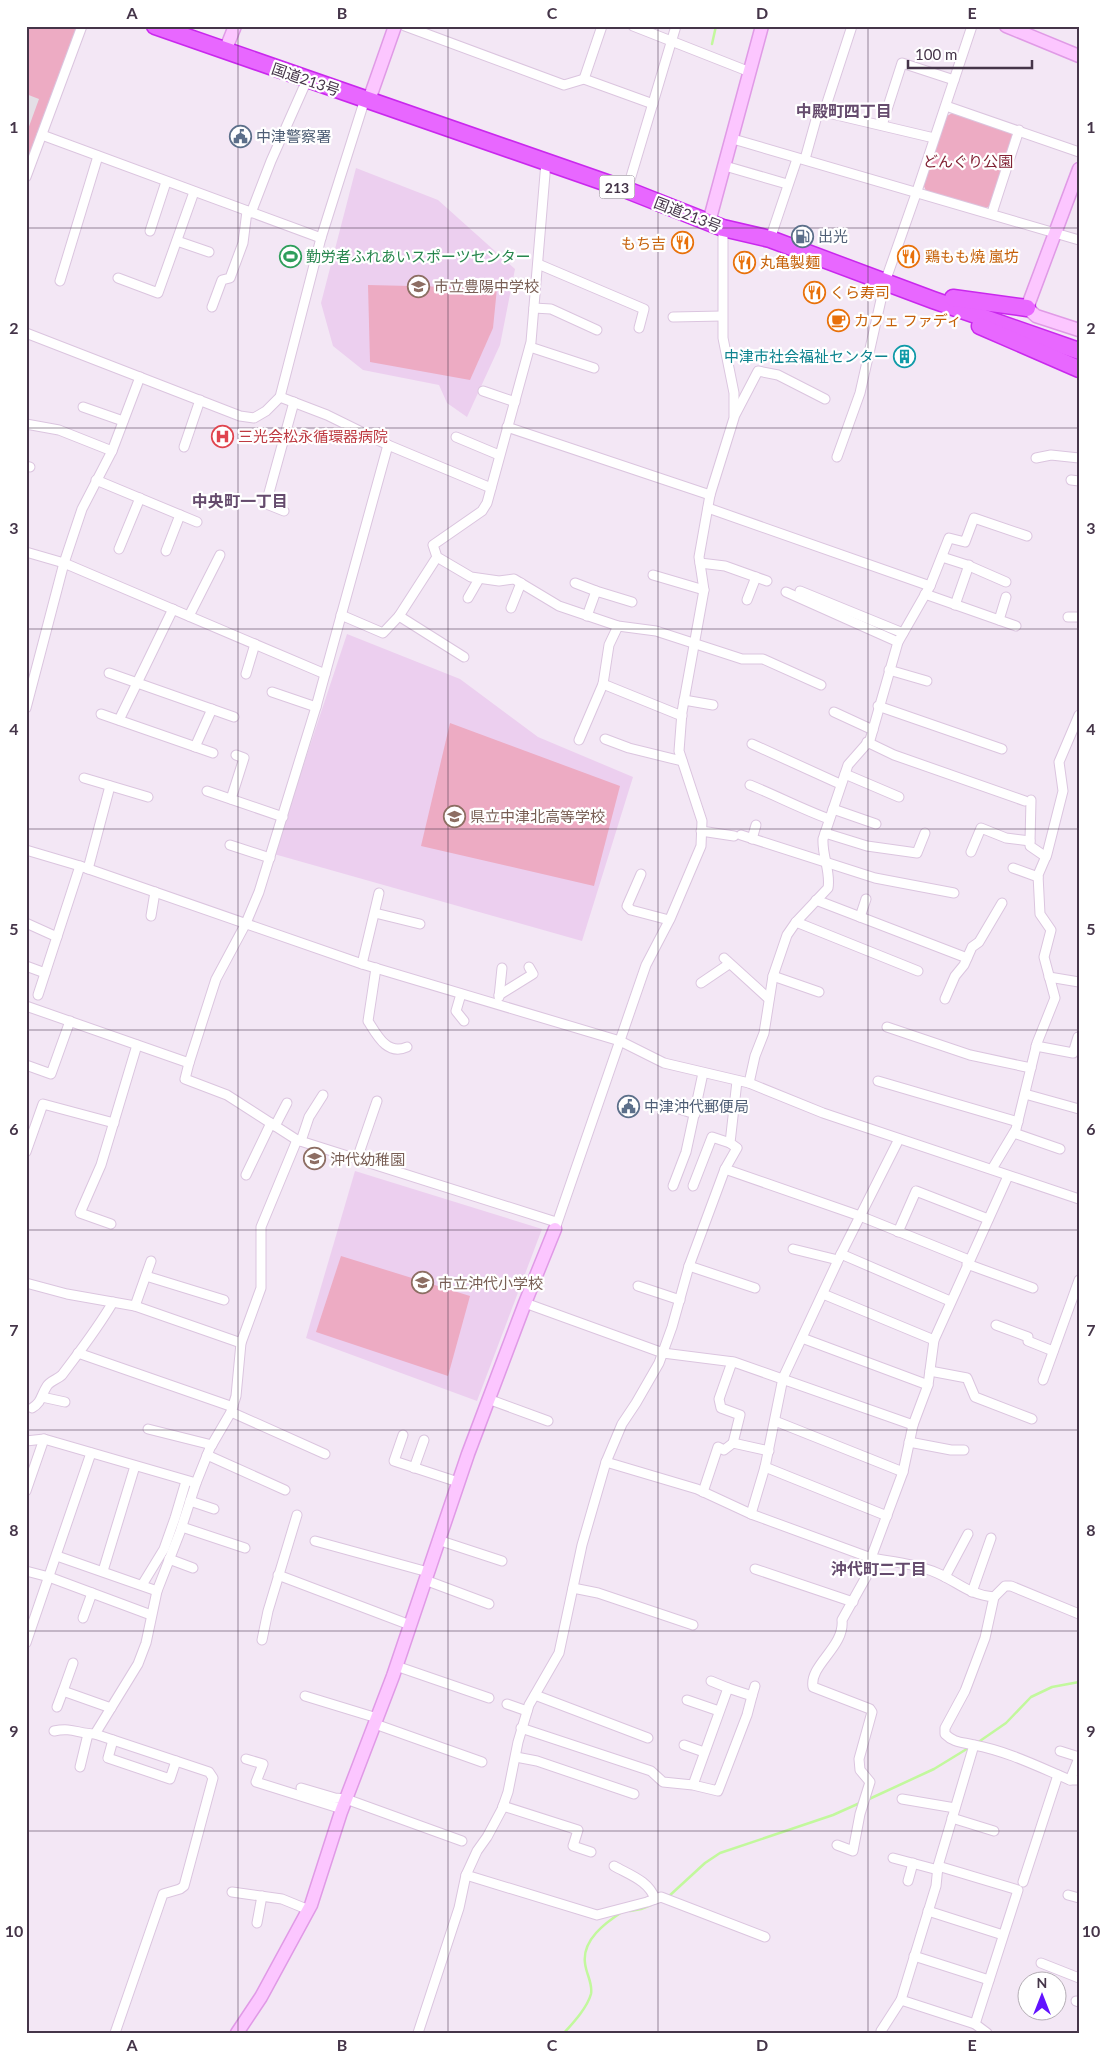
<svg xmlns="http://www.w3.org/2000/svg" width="1105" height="2059" font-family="Lato,'Noto Sans JP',sans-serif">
<rect width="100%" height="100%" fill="#f3e7f5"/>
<!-- education -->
<g fill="#eccfef">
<polygon points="356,168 438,200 515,269 500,345 467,417 447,403 439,385 363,370 333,346 321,303"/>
<polygon points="347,634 460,679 538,737 633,777 582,941 274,854"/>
<polygon points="355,1171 542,1229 477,1401 306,1338"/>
</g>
<!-- green -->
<g fill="#edabc3">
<polygon points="26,26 78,26 26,164"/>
<polygon points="954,112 1011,131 1014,139 990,206 984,209 926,191 923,184 947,116"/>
<polygon points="368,285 497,288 493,328 470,380 370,362"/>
<polygon points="450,723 620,786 594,886 421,846"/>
<polygon points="341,1256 470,1296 448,1376 316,1332"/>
</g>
<!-- parking -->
<polygon fill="#e4dfe6" points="26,94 39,99 27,132 26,132"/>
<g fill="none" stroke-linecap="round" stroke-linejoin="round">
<!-- stream -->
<g stroke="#c2f89d" stroke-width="2.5">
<polyline points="712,44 716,26"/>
<polyline points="977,1743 1006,1723 1031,1697 1052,1687 1079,1682"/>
<polyline points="867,1800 934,1769 970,1747"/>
<polyline points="668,1897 705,1863 720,1853 833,1815 862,1802"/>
<polyline points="630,1911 641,1909 651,1905"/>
<path d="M564,2033C573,2023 587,2008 591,1994C593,1983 586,1974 585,1963C582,1940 605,1923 622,1912"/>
</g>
<defs>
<g id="street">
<polyline points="405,26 564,85 584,79 653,104"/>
<polyline points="633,26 750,72"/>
<polyline points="584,79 602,26"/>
<polyline points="946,106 1079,152"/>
<polyline points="824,112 934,138"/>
<polyline points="882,125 902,63 954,80"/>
<polyline points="42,135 321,238"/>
<polyline points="733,139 1079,240"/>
<polyline points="805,159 817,116 824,112 852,26"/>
<polyline points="546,162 531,342 487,503 482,511 433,545 437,557 471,577 499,581 514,579 559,606 618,626 656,631 742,659 763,659 821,685"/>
<polyline points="725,166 787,184"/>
<polyline points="26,177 82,26"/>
<polyline points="627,190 676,26"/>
<polyline points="251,213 271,161 307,80"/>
<polyline points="992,213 1019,130"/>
<polyline points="150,231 166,182"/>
<polyline points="770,239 797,159"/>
<polyline points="177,241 209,252"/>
<polyline points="538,264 644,309 639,328"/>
<polyline points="118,278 158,293 194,192"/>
<polyline points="60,281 98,156"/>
<polyline points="212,307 222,280 230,278 243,243 247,211"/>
<polyline points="534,308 551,309 597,330"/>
<polyline points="673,317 722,316"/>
<polyline points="26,333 240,416 254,418 266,411 280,397 321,238 365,99"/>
<polyline points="530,347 594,368"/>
<polyline points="483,391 515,402"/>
<polyline points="280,397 327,415 388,445 491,488"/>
<polyline points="83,407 123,421"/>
<polyline points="735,415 758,371 778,375 825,399"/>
<polyline points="26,424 59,430 112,451"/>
<polyline points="507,427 710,495"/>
<polyline points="456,437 499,455"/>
<polyline points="184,447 200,400"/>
<polyline points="837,457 860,393 885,282 917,191 972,26"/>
<polyline points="1036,458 1051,455 1079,458"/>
<polyline points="26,466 30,467"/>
<polyline points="96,480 197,522"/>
<polyline points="1071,480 1079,481"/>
<path d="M708,508L930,586L898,642L870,740L848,765L823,839C822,856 831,872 828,888L796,922L787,935L773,976L764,1033L755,1056L749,1083"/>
<polyline points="284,511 269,505 267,500 294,402"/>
<polyline points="119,549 140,498"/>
<polyline points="166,551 180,515"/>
<polyline points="26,552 64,563 325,674"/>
<polyline points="942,557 967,565 1006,582"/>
<polyline points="700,563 725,566 767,581"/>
<polyline points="653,575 704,590"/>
<polyline points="575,583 596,591"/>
<polyline points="930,586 949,538 965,542 974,518 1027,536"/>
<polyline points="800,591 903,633"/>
<polyline points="786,592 898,642"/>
<polyline points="925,594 1016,626"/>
<polyline points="468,598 479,579"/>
<polyline points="747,600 756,577"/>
<polyline points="955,605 969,565"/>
<polyline points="511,608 521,583"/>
<polyline points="341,615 383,633 399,616 437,557"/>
<polyline points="189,616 220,555"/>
<polyline points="399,616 464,657"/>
<polyline points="587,616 596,591 632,602"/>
<polyline points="1068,617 1079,617"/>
<polyline points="999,620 1006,597"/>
<polyline points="889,670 927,681"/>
<polyline points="109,673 234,717"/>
<polyline points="246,674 255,644"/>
<polyline points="603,684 682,716"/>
<polyline points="272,692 316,707"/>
<polyline points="684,700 713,705"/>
<polyline points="878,706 1002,749"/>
<polyline points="26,708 64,563 82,509 112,451 140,377"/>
<polyline points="834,712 873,730"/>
<polyline points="101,714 213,753"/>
<polyline points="119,720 173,609"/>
<polyline points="605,739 629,748 682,761"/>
<polyline points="579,740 603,684 609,645 618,626"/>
<polyline points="867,742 894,755 1025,801"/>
<polyline points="752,744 840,784"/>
<polyline points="195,747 212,709"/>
<polyline points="845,774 899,797"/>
<polyline points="84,778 148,797"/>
<path d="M750,785C777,796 802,809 829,819"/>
<polyline points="207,791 283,817"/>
<polyline points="231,799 244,758 236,755"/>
<polyline points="833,809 876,824"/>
<polyline points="701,831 734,836"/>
<polyline points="825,833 867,846 917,853 925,833"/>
<polyline points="741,835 875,878 954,893"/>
<polyline points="752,839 756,825"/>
<polyline points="1030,841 1031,800"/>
<polyline points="230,845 270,858"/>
<polyline points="26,850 80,866 362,964 620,1041 664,1063 749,1083 823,1113 1079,1199"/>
<polyline points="971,852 981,828 1006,838 1030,841 1030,846 1046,857"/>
<polyline points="1013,868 1038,877"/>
<polyline points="88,869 110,786"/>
<polyline points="641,874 627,906 631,910 669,920"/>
<polyline points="816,900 967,958"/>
<polyline points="375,913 420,924"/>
<polyline points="151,916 155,892"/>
<polyline points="860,917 866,899"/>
<polyline points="796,922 918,971"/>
<polyline points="26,923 57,937"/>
<polyline points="724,958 769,999"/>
<polyline points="362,964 379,893"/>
<polyline points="26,966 45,973"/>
<path d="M376,968L368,1021C377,1035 387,1056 407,1047"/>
<polyline points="773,976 819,992"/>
<polyline points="1049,977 1079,982"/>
<polyline points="701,983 729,964"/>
<polyline points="461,994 456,1011 464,1021"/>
<polyline points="38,995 80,866"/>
<polyline points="499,995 533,974 529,967"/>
<polyline points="499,997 502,968"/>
<polyline points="945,999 955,976 964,965 972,947 979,942 1002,903"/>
<polyline points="26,1006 189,1063 216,979 246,923 259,892 316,707 388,445"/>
<polyline points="887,1027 970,1055 1031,1068"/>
<polyline points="1036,1046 1073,1053 1078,1037"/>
<polyline points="189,1063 185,1079 227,1095 297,1140 556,1222"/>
<polyline points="26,1065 51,1074 70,1021"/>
<polyline points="878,1081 1018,1122"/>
<polyline points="1025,1094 1079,1109"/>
<polyline points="667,1105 695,1114"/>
<polyline points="275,1126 287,1103"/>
<polyline points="1014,1133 1060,1149"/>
<polyline points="301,1141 309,1117 323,1095"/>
<polyline points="26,1152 43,1104 114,1123"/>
<polyline points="357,1159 377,1101"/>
<polyline points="725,1169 860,1216 969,1260"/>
<polyline points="992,1169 1016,1129 1037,1043 1055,998 1044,957 1051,930 1040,914 1038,875 1047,854 1063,791 1059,762 1079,715"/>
<polyline points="246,1175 271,1123"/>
<path d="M1008,1176L934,1340L928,1385L913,1425L903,1472L871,1558C893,1562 916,1564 937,1573C958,1582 969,1595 994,1597L985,1638L965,1691L945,1728V1734C954,1743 962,1742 974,1745C1007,1751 1039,1767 1070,1780H1079"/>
<polyline points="673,1186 686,1152 703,1073"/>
<polyline points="693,1186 712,1137 730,1143"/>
<polyline points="111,1224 80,1213 101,1165 137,1045"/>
<polyline points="555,1229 646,965 670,919 701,846 702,821 679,751 682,712 704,590 699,557 710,495 734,418 734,393 723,338 723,228"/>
<polyline points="898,1232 916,1191 988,1219"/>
<polyline points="793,1249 838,1260"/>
<polyline points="841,1254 950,1301"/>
<polyline points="967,1264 1033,1288"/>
<polyline points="689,1266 755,1288"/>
<polyline points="146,1276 224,1300"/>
<polyline points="26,1283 67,1294 135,1306 241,1343"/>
<polyline points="638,1286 680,1300"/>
<polyline points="823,1294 934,1340"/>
<polyline points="525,1303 663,1353 734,1362 913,1425"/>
<polyline points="135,1306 151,1261"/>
<polyline points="996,1325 1028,1337 1028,1341 1053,1351"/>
<polyline points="802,1338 928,1385"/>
<polyline points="78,1353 233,1407"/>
<polyline points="930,1371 967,1378 975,1397 1032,1419"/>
<polyline points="1043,1380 1079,1280"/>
<polyline points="42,1397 65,1402"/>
<polyline points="488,1399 548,1421"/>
<path d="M32,1408C42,1402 41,1395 47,1386C50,1381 58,1379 62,1375C80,1351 98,1328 113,1302"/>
<polyline points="231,1412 325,1454"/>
<polyline points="775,1421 903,1472"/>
<polyline points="148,1429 212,1445"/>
<polyline points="403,1435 394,1461 458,1482"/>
<polyline points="26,1441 44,1439"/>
<polyline points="909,1442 951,1450 964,1450"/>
<polyline points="733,1443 769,1451"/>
<polyline points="207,1455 285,1490"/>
<path d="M606,1462L697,1489L751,1514L871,1558L866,1577L842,1620C845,1647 809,1665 813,1687L870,1709L872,1712L859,1759L860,1770L870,1782L860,1814L853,1851L837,1845"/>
<polyline points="765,1467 887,1516"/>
<polyline points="414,1468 424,1440"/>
<polyline points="26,1491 44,1439 196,1483"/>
<polyline points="703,1492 718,1447 724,1450 733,1443 740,1415 721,1408 719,1399 732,1362"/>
<polyline points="190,1501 214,1509"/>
<polyline points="751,1514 765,1467 783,1378 841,1254 899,1139"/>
<polyline points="182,1527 245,1548"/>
<polyline points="438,1540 502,1561"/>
<polyline points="315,1541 428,1572"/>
<polyline points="57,1556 157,1591"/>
<polyline points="169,1559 193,1568"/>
<polyline points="755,1569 853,1602"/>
<polyline points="26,1571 49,1577 151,1615"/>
<polyline points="103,1571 135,1466"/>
<polyline points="278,1575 410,1625"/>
<polyline points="945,1577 968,1534"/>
<polyline points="425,1580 489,1604"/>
<polyline points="142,1585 164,1549 175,1518 186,1481"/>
<polyline points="573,1588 598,1593 693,1625"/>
<polyline points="972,1592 991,1538"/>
<polyline points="994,1597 1005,1586 1011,1586 1079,1614"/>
<polyline points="83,1618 92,1593"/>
<polyline points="262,1640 268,1611 297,1515"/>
<polyline points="26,1643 91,1453"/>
<polyline points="396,1666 489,1698"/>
<polyline points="711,1681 728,1688"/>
<polyline points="63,1691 73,1663"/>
<polyline points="535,1695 648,1738"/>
<polyline points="305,1696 377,1718"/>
<polyline points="752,1696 755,1686"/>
<polyline points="687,1700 719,1711"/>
<polyline points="507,1704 527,1711"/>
<polyline points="57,1707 63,1691 111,1708"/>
<polyline points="375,1724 482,1762"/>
<polyline points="521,1728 651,1771 663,1782 693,1785 728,1688 752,1696 747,1715 718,1791 693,1785"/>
<path d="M54,1731C73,1727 78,1734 95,1734L209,1772L213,1778L184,1886L180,1889L163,1894L115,2033"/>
<polyline points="95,1734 138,1664 146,1643 157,1591 180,1532 196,1483 210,1448 231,1412 236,1396 241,1343 261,1288 261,1227 297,1140"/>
<polyline points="113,1740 108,1758 170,1779 176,1761"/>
<polyline points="684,1745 704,1752"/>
<polyline points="974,1745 938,1866 936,1886 901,2000 975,2024 987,2033"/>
<polyline points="1060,1751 1079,1757"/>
<polyline points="516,1757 537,1761 634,1794"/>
<polyline points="246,1759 263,1764 256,1782 342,1809"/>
<polyline points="80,1767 88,1734"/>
<polyline points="1070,1780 1079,1758"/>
<polyline points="301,1788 335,1798 346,1799 462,1841"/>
<polyline points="902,1799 955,1808"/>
<polyline points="503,1806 578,1830 573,1846 591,1852"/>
<polyline points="952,1818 994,1831"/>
<polyline points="893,1858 938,1870"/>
<path d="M614,1866C630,1875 649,1881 655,1899"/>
<polyline points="938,1866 1018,1890 975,2024"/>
<polyline points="466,1875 597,1915 647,1902 661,1897 765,1937"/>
<polyline points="908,1881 913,1863"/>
<polyline points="1023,1882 1058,1775"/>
<polyline points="232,1892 282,1899 309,1910"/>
<polyline points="1068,1895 1079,1898"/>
<polyline points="928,1911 1003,1935"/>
<polyline points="257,1923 262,1896"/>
<polyline points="914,1956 989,1980"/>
<polyline points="1041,1963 1079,1978"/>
<polyline points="1076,2001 1079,2002"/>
<polyline points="881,2031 901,2000"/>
<polyline points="418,2033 459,1908 466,1875 477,1851 487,1837 502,1809 508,1792 518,1742 529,1705 559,1653 582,1545 606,1462 622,1424 636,1403 659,1363 672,1327 689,1266 725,1169 737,1148 730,1143 737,1081"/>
</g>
<g id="secondary">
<polyline points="1006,26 1079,56"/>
<polyline points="225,51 235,26"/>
<polyline points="369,100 395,26"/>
<polyline points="1079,169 1027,308 1036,316 1079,330"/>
<polyline points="709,222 762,26"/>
<polyline points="237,2033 261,1997 311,1905 341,1812 393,1676 468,1454 525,1303 555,1229"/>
</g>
<g id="highway">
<polyline points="155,26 627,190 723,228 770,239 933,300 1079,351"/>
<polyline points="953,298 1027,308"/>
<polyline points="980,326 1079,369"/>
</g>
</defs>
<!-- street casing -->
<use href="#street" stroke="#dbc5df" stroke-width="11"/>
<!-- secondary casing -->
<use href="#secondary" stroke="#e09ae6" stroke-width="15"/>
<!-- highway casing -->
<use href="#highway" stroke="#c928ed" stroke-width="19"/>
<!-- street -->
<use href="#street" stroke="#fff" stroke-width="9"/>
<!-- secondary -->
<use href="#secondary" stroke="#fcc6ff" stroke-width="12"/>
<!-- highway -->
<use href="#highway" stroke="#e867ff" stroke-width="16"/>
</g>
<!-- grid -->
<path fill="none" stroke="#453549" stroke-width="1" stroke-opacity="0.55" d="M238,26V2033M448,26V2033M658,26V2033M868,26V2033M26,228H1079M26,428H1079M26,629H1079M26,829H1079M26,1030H1079M26,1230H1079M26,1430H1079M26,1631H1079M26,1831H1079"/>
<!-- icons -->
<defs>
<symbol id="civic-ring" viewBox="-11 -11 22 22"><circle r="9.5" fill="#fff" stroke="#5c6f8a" stroke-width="1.5"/><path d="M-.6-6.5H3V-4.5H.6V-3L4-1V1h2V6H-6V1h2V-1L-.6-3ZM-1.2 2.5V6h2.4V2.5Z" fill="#5c6f8a"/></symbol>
<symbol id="fuel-ring" viewBox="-11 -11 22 22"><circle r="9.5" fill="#fff" stroke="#5c6f8a" stroke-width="1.5"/><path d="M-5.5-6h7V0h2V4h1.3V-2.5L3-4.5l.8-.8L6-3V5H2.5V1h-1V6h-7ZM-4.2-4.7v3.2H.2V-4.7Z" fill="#5c6f8a"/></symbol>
<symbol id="restaurant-ring" viewBox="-11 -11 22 22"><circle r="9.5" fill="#fff" stroke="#e8710a" stroke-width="1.5"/><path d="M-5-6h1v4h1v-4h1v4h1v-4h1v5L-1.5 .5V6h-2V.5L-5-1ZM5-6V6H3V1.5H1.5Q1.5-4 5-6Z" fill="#e8710a"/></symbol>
<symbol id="stadium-ring" viewBox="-11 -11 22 22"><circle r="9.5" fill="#fff" stroke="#2e9e5b" stroke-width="1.5"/><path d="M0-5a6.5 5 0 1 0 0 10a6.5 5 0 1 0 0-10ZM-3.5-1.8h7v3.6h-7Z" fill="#2e9e5b"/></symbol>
<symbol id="school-ring" viewBox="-11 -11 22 22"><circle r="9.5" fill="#fff" stroke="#8d6e63" stroke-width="1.5"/><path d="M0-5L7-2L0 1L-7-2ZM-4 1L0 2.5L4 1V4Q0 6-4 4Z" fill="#8d6e63"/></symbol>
<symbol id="cafe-ring" viewBox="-11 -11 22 22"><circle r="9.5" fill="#fff" stroke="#e8710a" stroke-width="1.5"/><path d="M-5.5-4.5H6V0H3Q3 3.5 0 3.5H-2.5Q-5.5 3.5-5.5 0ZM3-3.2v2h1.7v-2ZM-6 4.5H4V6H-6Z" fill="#e8710a"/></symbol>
<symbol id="building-ring" viewBox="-11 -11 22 22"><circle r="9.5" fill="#fff" stroke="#0f9aa8" stroke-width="1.5"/><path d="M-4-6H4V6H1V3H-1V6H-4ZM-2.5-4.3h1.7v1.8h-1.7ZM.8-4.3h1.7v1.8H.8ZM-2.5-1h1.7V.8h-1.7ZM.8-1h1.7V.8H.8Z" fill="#0f9aa8"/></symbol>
<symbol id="hospital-ring" viewBox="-11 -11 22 22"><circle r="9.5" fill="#fff" stroke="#e0444e" stroke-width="1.5"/><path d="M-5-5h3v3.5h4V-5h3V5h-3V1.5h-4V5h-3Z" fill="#e0444e"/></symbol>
</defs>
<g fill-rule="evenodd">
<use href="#civic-ring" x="228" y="124" width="25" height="25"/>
<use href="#fuel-ring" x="790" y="224" width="25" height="25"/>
<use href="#restaurant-ring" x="670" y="230" width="25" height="25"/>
<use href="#stadium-ring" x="278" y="244" width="25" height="25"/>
<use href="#restaurant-ring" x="896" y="244" width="25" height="25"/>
<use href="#restaurant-ring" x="732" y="250" width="25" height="25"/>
<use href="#school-ring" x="406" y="274" width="25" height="25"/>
<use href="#restaurant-ring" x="802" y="280" width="25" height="25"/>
<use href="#cafe-ring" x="826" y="308" width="25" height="25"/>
<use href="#building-ring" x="892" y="344" width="25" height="25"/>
<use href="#hospital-ring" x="210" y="424" width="25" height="25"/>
<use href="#school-ring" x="442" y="804" width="25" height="25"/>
<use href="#civic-ring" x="616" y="1094" width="25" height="25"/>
<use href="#school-ring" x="302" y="1146" width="25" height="25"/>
<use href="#school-ring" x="410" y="1270" width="25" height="25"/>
</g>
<g text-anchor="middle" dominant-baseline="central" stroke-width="4.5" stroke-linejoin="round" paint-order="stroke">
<!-- shield labels -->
<rect fill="#fff" stroke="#7d7280" stroke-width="1" x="599.5" y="175.5" width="35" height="23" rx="4"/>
<g font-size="14" font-weight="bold" fill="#453549">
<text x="617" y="187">213</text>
</g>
<!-- street labels -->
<g font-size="15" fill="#453549" stroke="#fff">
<text transform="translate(306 79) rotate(19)">国道213号</text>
<text transform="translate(688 214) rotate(21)">国道213号</text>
</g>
<!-- service labels -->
<g font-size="15" fill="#4e5e75" stroke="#fff" text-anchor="start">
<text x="256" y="136">中津警察署</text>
<text x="818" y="236">出光</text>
<text x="644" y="1106">中津沖代郵便局</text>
</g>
<!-- park labels -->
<g font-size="15" fill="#812234" stroke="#fff">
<text x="968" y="161">どんぐり公園</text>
</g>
<!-- food labels -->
<g font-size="15" fill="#c56008" stroke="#fff" text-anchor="start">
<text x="666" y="243" text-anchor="end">もち吉</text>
<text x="925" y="256">鶏もも焼 嵐坊</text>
<text x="760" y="262">丸亀製麺</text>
<text x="830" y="292">くら寿司</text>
<text x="854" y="320">カフェ ファディ</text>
</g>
<!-- leisure labels -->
<g font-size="15" fill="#27864d" stroke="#fff" text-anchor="start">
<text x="306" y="256">勤労者ふれあいスポーツセンター</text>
</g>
<!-- education labels -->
<g font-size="15" fill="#785e54" stroke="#fff" text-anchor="start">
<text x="434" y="286">市立豊陽中学校</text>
<text x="470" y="816">県立中津北高等学校</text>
<text x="330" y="1159">沖代幼稚園</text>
<text x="438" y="1283">市立沖代小学校</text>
</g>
<!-- culture labels -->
<g font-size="15" fill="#0d838f" stroke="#fff" text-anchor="end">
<text x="889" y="356">中津市社会福祉センター</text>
</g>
<!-- health labels -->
<g font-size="15" fill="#be3a42" stroke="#fff" text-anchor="start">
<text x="238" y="436">三光会松永循環器病院</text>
</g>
<!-- neighbourhood labels -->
<g font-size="16" font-weight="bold" fill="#654b6d" stroke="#fff">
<text x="844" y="110">中殿町四丁目</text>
<text x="240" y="500">中央町一丁目</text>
<text x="879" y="1568">沖代町二丁目</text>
</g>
</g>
<!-- border -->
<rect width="1105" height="2059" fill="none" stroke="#ffffff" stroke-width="55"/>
<!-- north arrow -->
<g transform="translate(1042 1996)"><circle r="24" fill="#ffffff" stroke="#b5aeb6"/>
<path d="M0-4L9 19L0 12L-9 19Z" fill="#6213ff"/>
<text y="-8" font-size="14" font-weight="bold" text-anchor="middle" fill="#453549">N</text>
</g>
<!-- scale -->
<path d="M908 60v8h124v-8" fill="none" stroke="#453549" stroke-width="2.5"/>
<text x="915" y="60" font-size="15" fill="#453549" stroke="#ffffff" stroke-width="4" paint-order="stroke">100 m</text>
<rect x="28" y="28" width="1050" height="2004" fill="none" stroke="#453549" stroke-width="2"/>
<g font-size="16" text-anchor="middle" font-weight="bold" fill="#453549">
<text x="132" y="19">A</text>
<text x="342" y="19">B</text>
<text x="552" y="19">C</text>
<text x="762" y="19">D</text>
<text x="972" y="19">E</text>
<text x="14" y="133">1</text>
<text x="1091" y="133">1</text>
<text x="14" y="334">2</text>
<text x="1091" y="334">2</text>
<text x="14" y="534">3</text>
<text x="1091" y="534">3</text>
<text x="14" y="735">4</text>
<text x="1091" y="735">4</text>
<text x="14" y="935">5</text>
<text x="1091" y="935">5</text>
<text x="14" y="1135">6</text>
<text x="1091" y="1135">6</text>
<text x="14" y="1336">7</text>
<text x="1091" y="1336">7</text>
<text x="14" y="1536">8</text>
<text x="1091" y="1536">8</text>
<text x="14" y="1737">9</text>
<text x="1091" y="1737">9</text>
<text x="14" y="1937">10</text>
<text x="1091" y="1937">10</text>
<text x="132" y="2051">A</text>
<text x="342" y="2051">B</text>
<text x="552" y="2051">C</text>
<text x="762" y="2051">D</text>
<text x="972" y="2051">E</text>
</g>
</svg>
